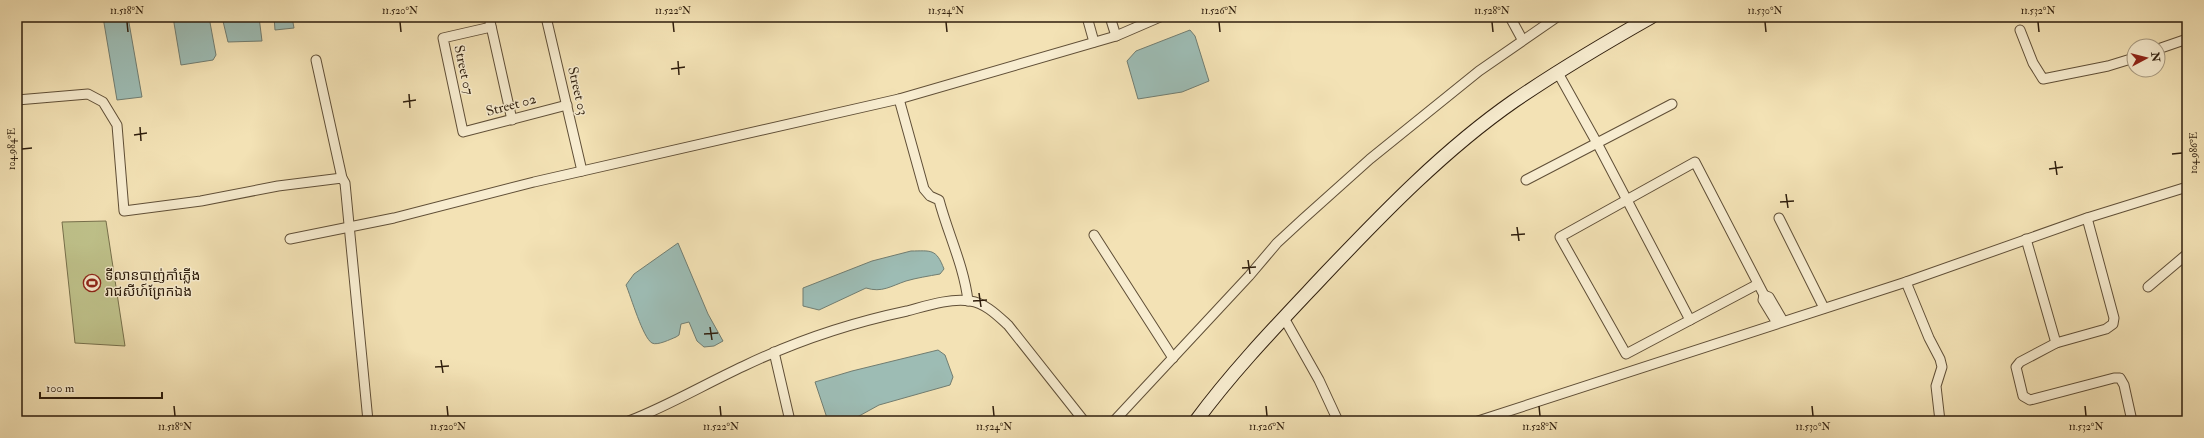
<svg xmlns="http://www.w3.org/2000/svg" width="2204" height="438" font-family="'IM FELL Double Pica','Noto Sans Khmer',serif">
<rect width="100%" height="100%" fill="#f3e2b5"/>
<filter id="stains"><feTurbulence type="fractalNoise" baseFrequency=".005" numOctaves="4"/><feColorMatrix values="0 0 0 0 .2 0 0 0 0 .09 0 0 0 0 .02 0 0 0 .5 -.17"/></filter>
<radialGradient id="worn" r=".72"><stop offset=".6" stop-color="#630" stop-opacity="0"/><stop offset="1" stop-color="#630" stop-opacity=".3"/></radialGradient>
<!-- green -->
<polygon fill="#bfc28b" stroke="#77704c" points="106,221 125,346 75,343 62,222"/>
<!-- water -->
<g fill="#9dbcb4" stroke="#717d71">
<polygon points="103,17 128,17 142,97 117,100"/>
<polygon points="173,17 209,17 216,55 213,60 181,65"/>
<polygon points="222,17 259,17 262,41 228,42"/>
<polygon points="274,17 292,17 294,28 275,30"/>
<polygon points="1190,30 1195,36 1209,81 1182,92 1138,99 1127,61 1136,51"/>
<path d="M678,243L708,314L723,341L714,346L704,347L697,341L689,322L681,324L679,335L676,337C671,339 657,346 652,343C643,338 631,297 626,285L634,274Z"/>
<path d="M911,251C931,251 936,248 944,269L940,274C929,276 916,278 906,281C891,286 882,293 866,288L819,310L803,306V288L872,261Z"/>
<polygon points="938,350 945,355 953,377 950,385 879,405 850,421 828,421 815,382 852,371"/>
</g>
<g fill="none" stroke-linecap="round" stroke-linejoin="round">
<defs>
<g id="street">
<polyline points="489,17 512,120"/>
<polyline points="546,17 582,171"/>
<polyline points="1087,17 1094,42"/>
<polyline points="1110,17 1116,36"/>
<polyline points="1510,17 1522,39"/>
<polyline points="491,27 443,38 463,132 567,105"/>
<polyline points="2020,30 2033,63 2043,79 2108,66 2134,58"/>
<polyline points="2158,49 2187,39"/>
<polyline points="316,60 342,178"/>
<polyline points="1558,73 1597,143 1690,320"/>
<path d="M899,99L924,189L930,196L939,200C948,234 964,266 968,301"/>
<polyline points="17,100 88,94 103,102 117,125 124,211 201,201 278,186 342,178 345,183 368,421"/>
<polyline points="1526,180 1672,104"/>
<polyline points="1779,218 1824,308"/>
<polyline points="2087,218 2114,318 2113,324 2106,329 2056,343 2020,362 2016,367 2023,396 2030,400 2114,378 2120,378 2124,385 2132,421"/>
<polyline points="1094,235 1173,358"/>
<polyline points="290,239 394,218 534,182 899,99 1116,36 1160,17"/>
<polyline points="2026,239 2056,343"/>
<polyline points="1906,282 1929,338 1940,359 1942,367 1936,386 1940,421"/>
<polyline points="1758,284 1626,354 1560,237 1695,162 1764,295"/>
<polyline points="2148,287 2187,254"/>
<polyline points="1284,318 1319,380 1338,421"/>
<polyline points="1777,323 1763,300 1764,295 1769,297 1783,321"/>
<polyline points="774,352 790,421"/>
<path d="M629,421C668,406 705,384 744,366C796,341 850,323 907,311C926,306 949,298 970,301C985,303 997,315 1008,325L1084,421"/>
<polyline points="1114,421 1249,276 1277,243 1303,219 1370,159 1479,71 1557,17"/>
<polyline points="1478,421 1906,282 2087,218 2187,187"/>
</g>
<path id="secondary" d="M1196,421C1235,368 1281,321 1326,273C1384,212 1445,149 1514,101C1558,71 1605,43 1651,17"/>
</defs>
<!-- street casing -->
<use href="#street" stroke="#604f37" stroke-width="11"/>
<!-- secondary casing -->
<use href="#secondary" stroke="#2f1e0d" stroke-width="15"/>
<!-- street -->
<use href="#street" stroke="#f7eccf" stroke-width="9"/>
<!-- secondary -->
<use href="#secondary" stroke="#f7eccf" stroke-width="13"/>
</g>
<!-- ticks -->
<path fill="none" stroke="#2f1e0d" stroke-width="1.5" d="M127,22L128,32M400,22L401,32M673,22L674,32M946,22L947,32M1219,22L1220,32M1492,22L1493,32M1765,22L1766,32M2038,22L2039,32M678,61L679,75M671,69L685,67M409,94L410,108M403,102L416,100M140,127L141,141M134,135L147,133M22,149L32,148M2172,154L2182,153M2055,161L2057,175M2049,169L2063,167M1786,194L1788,208M1780,202L1794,201M1517,227L1519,241M1511,235L1525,234M1248,260L1250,274M1242,268L1256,267M979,293L981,307M973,301L987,300M710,327L712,340M704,334L718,333M441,360L443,373M435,367L449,366M174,406L175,416M447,406L448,416M720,406L721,416M993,406L994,416M1266,406L1267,416M1539,406L1540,416M1812,406L1813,416M2085,406L2086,416"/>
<!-- icons -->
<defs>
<symbol id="stadium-ring" viewBox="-11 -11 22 22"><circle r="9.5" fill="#f7eccf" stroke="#8f2418" stroke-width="1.5"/><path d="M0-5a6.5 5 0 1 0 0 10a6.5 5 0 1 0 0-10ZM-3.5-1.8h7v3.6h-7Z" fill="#8f2418"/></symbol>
</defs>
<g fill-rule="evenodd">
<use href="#stadium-ring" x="82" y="273" width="20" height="20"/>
</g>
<g text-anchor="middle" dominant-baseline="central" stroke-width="3" stroke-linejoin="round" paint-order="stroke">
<!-- street labels -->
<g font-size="14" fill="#2f1e0d" stroke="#f7eccf">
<text transform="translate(464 70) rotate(78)">Street 07</text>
<text transform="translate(578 91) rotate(77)">Street 03</text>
<text transform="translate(511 105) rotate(-15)">Street 02</text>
</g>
<!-- poi labels -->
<g font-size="14" fill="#2f1e0d" stroke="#f7eccf" text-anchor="start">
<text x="105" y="275">ទីលានបាញ់កាំភ្លើង<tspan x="105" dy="16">រាជសីហ៍ព្រែកឯង</tspan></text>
</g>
</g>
<!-- margin -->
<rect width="2204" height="438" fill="none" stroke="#f3e2b5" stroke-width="44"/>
<!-- north arrow -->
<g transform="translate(2146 58) rotate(83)"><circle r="19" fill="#f7eccf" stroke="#a79a81"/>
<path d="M0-3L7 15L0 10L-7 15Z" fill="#8f2418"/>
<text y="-6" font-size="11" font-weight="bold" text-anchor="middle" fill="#2f1e0d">N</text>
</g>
<!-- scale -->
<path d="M40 392v6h122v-6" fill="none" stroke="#2f1e0d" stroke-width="2"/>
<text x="46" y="392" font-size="12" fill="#2f1e0d" stroke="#f7eccf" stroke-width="3" paint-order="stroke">100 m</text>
<rect x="22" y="22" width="2160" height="394" fill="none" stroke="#2f1e0d" stroke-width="1.5"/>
<g font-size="10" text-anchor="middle" fill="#2f1e0d">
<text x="127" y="14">11.518°N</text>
<text x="400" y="14">11.520°N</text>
<text x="673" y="14">11.522°N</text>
<text x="946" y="14">11.524°N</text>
<text x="1219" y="14">11.526°N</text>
<text x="1492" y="14">11.528°N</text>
<text x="1765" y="14">11.530°N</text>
<text x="2038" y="14">11.532°N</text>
<text transform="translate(11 149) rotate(-90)" y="4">104.984°E</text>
<text transform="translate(2193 153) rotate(-90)" y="4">104.986°E</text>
<text x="175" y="430">11.518°N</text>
<text x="448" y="430">11.520°N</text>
<text x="721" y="430">11.522°N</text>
<text x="994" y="430">11.524°N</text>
<text x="1267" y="430">11.526°N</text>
<text x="1540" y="430">11.528°N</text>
<text x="1813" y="430">11.530°N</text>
<text x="2086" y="430">11.532°N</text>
</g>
<rect width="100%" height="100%" filter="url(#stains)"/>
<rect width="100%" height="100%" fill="url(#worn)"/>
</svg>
